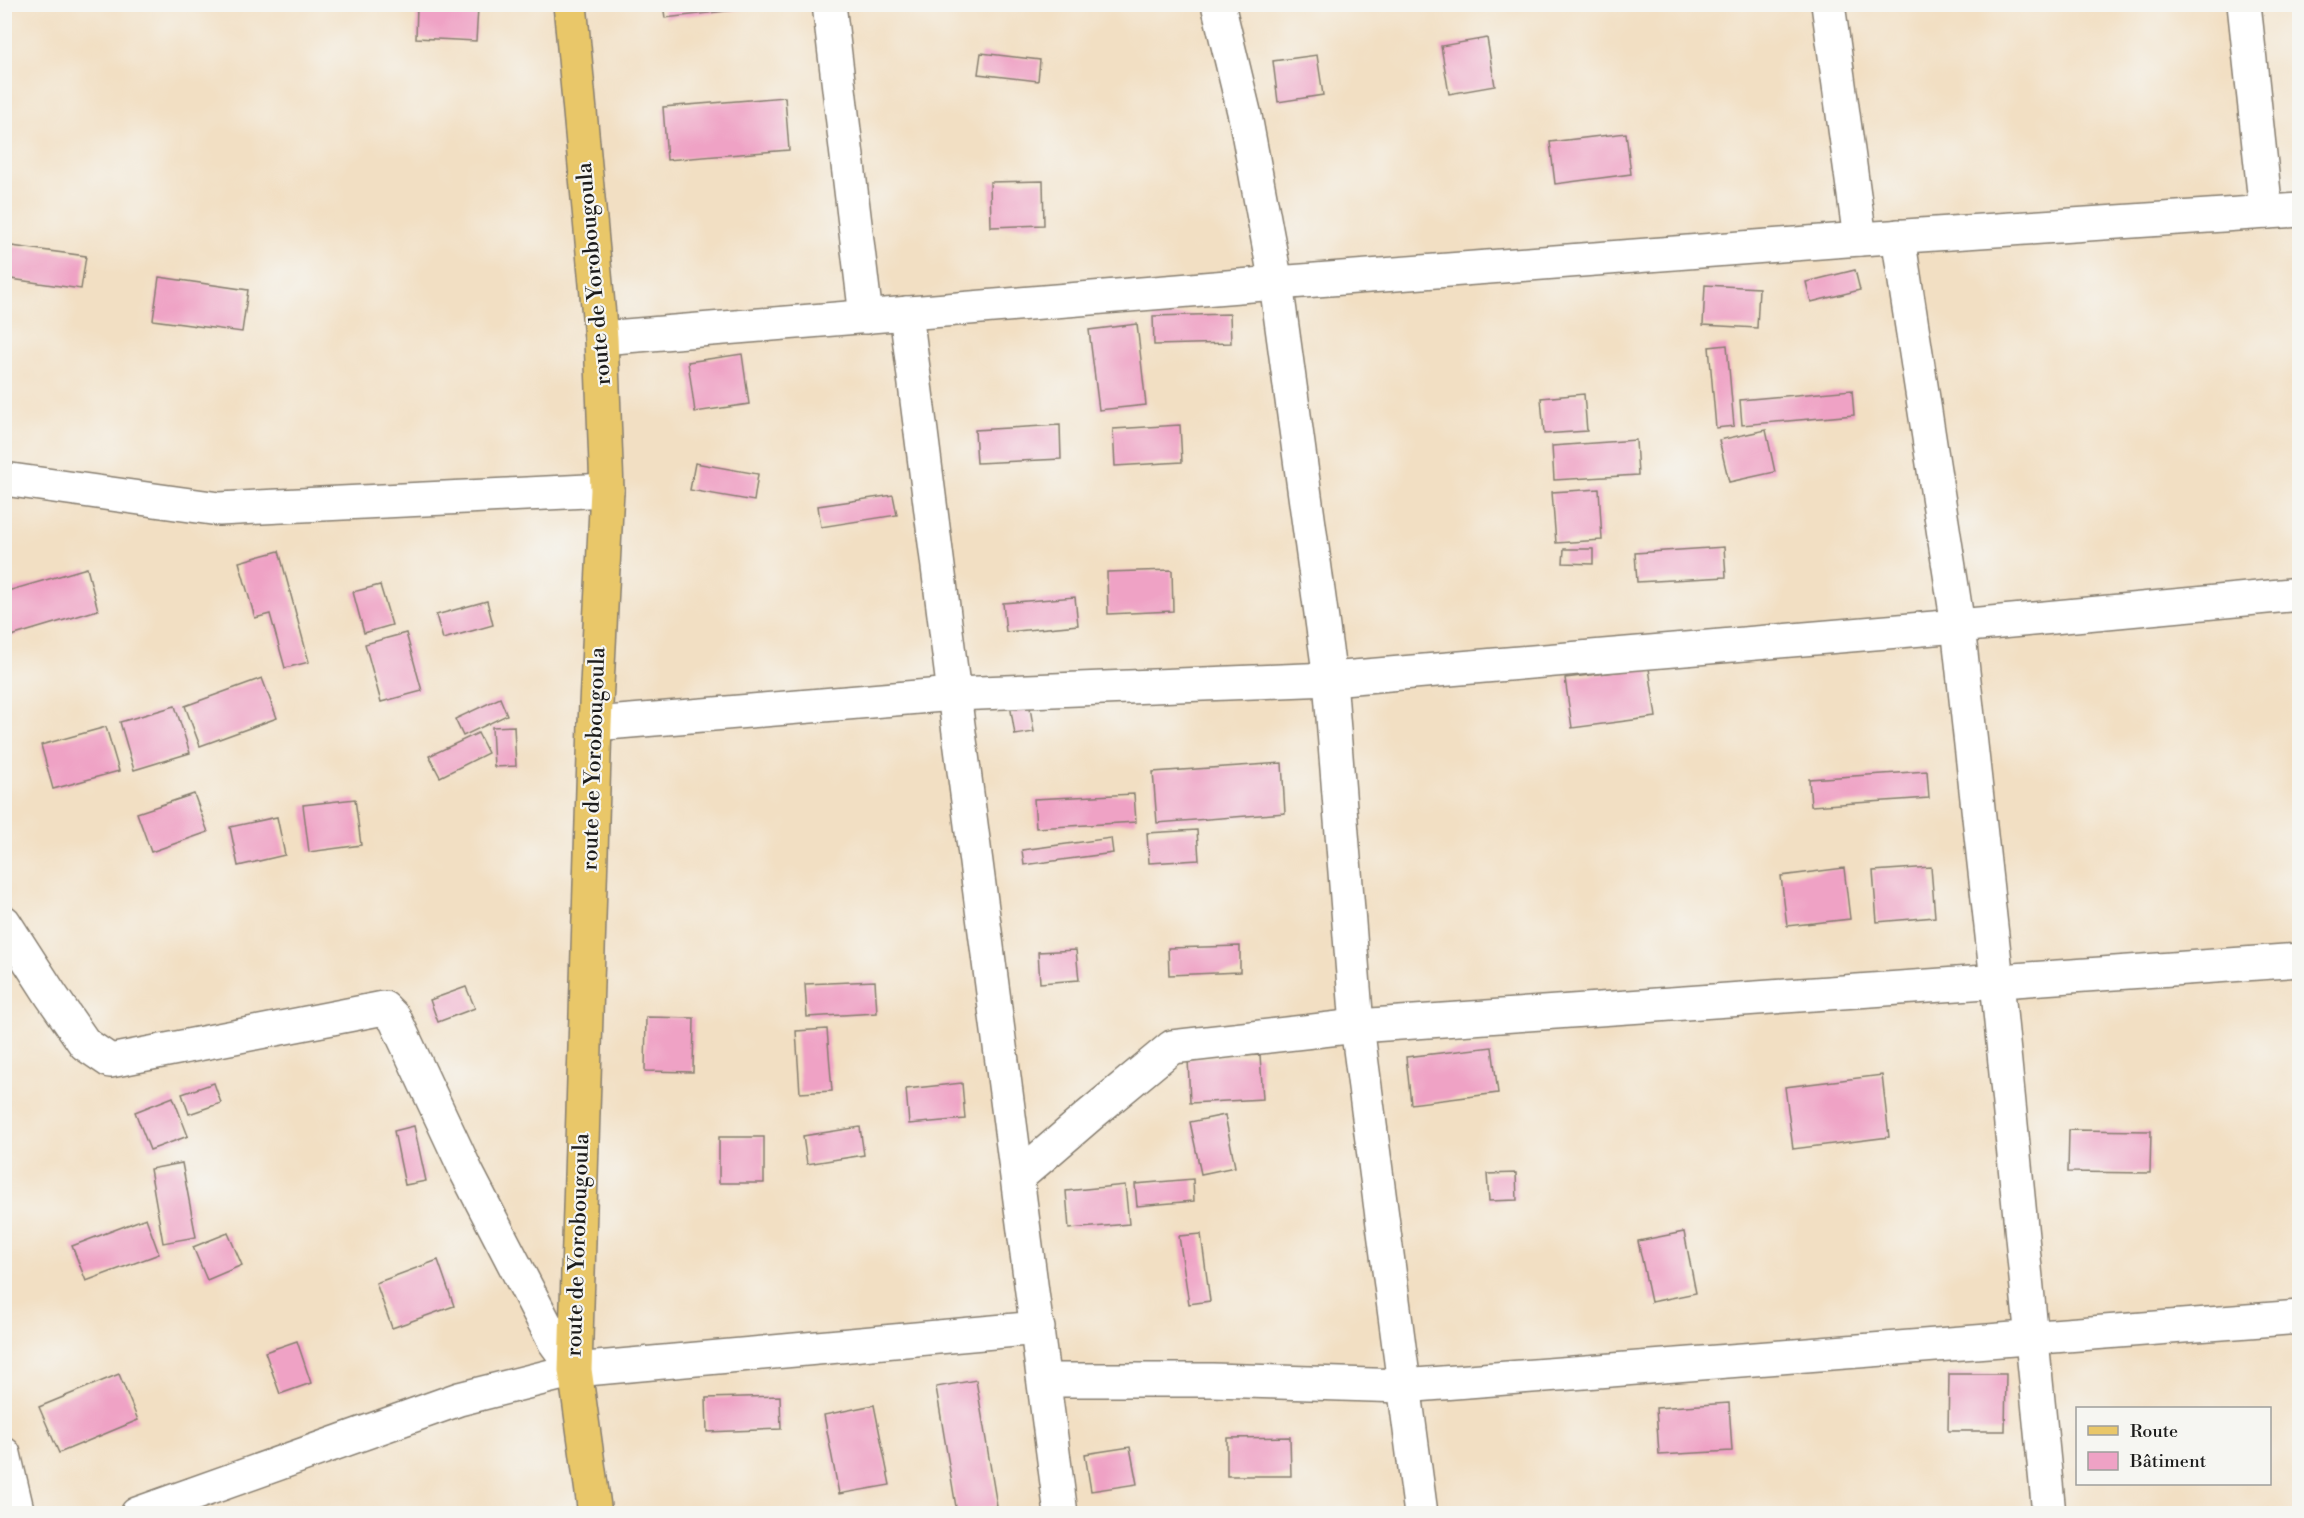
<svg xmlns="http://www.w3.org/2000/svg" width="2304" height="1518" font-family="'Libre Bodoni',serif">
<rect width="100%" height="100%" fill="#f6f6f2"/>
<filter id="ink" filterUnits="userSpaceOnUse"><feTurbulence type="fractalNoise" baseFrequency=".0167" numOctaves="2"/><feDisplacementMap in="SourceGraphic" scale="12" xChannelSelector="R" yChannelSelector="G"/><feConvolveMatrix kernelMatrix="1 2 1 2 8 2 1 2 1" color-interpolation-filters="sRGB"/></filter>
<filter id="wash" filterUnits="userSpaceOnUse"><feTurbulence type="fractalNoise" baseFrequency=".008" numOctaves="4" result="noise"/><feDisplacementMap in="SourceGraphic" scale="24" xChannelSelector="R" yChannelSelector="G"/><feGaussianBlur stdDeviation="1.35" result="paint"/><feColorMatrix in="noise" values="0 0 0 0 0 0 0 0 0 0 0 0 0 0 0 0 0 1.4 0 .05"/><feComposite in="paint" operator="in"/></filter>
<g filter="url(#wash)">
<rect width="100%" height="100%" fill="#f2dfc3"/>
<g id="blocks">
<!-- building -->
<g fill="#efa2c5">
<polygon points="663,4 742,4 743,9 665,18"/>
<polygon points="417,6 478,8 476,41 416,38"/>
<polygon points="1487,38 1495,86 1449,94 1441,46"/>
<polygon points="981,53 1040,60 1038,81 978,74"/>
<polygon points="1317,55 1323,95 1278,102 1273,61"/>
<polygon points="785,97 789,150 667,160 663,107"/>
<polygon points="1626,133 1631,174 1555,184 1550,142"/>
<polygon points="1043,181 1044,225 991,227 990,182"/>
<polygon points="4,245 86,256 81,289 4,278"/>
<polygon points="1855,270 1860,290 1811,302 1806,282"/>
<polygon points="159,277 248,290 242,332 153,320"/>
<polygon points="1705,285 1759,288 1757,328 1703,325"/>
<polygon points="1230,314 1231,343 1154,345 1153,316"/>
<polygon points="1137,324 1146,405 1099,410 1089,330"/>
<polygon points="1727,345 1734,426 1716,428 1709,347"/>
<polygon points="742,354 749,404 695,412 688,362"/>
<polygon points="1852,390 1854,415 1742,425 1740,400"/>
<polygon points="1584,394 1587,431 1544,434 1541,398"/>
<polygon points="1060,425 1061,459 977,463 975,430"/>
<polygon points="1180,425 1182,462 1115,466 1113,429"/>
<polygon points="1766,430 1775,472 1729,482 1719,440"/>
<polygon points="1636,440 1638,475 1554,480 1552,446"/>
<polygon points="695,463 758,474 754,501 690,490"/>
<polygon points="1599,489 1602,540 1556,543 1552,492"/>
<polygon points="893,495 897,515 821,527 818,506"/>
<polygon points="1724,547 1726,577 1637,582 1635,553"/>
<polygon points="1564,549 1593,549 1593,564 1563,563"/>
<polygon points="279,551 309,662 285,668 270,614 255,618 239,562"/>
<polygon points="87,568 98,610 8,637 4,624 4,592"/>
<polygon points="1172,570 1173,611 1108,614 1107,572"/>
<polygon points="380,585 392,625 364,633 353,592"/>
<polygon points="1075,597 1078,625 1006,632 1003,603"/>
<polygon points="487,601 493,625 443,639 436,615"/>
<polygon points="406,633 422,691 381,702 365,644"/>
<polygon points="1649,668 1656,717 1572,728 1565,678"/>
<polygon points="262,678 277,718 200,746 185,706"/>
<polygon points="1028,695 1034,732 1015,735 1009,698"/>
<polygon points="500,698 507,715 463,736 455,719"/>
<polygon points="175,706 190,753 134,770 120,722"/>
<polygon points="514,726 516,766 494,767 492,727"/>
<polygon points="106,727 119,771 53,789 41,745"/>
<polygon points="478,733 488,753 440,777 429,756"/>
<polygon points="1282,763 1285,813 1157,823 1153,772"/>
<polygon points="1927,771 1929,798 1811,806 1809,779"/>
<polygon points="194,794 208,832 151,852 137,813"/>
<polygon points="1134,794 1136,822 1036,828 1034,799"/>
<polygon points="355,799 361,845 309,852 303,805"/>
<polygon points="277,817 285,855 238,866 230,827"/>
<polygon points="1197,830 1199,860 1149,863 1147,833"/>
<polygon points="1111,838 1113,853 1024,865 1022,850"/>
<polygon points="1931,867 1935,917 1877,922 1873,871"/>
<polygon points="1844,868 1850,919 1787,926 1781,876"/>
<polygon points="1240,946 1240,972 1169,975 1168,948"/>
<polygon points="1076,950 1079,980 1040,983 1038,952"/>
<polygon points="875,981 877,1013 807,1017 805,984"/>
<polygon points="466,987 475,1008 438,1022 430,1000"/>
<polygon points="646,1017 694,1018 693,1072 645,1071"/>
<polygon points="827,1029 832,1091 800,1093 796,1031"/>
<polygon points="1492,1047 1498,1093 1411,1104 1406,1057"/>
<polygon points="1260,1055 1263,1099 1190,1103 1188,1059"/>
<polygon points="1882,1075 1889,1137 1793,1149 1785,1087"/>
<polygon points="214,1083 221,1103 189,1114 182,1094"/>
<polygon points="962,1083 965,1119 909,1124 906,1089"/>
<polygon points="173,1097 188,1136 150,1150 135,1112"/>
<polygon points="1225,1115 1235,1167 1201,1174 1190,1122"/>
<polygon points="414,1126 426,1181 405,1185 394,1131"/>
<polygon points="860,1127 864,1155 807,1164 803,1136"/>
<polygon points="2069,1130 2151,1131 2150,1173 2068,1172"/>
<rect x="719" y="1137" width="45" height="46"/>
<polygon points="182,1163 196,1237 163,1243 150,1169"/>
<polygon points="1516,1173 1517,1200 1489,1201 1487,1174"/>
<polygon points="1193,1179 1194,1201 1137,1206 1135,1184"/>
<polygon points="1125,1185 1129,1224 1069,1229 1066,1191"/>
<polygon points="146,1218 159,1254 86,1281 72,1246"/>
<polygon points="1684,1232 1696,1293 1651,1302 1638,1241"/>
<polygon points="228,1233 242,1265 207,1280 193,1247"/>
<polygon points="1201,1234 1210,1301 1189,1304 1179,1236"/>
<polygon points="438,1260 454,1306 392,1328 376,1283"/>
<polygon points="297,1341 311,1383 280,1394 265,1352"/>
<polygon points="119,1374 138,1420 59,1453 39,1407"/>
<polygon points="1949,1374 2006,1374 2005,1431 1948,1431"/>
<polygon points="976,1380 997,1506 957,1513 936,1387"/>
<polygon points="780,1396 781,1429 707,1432 706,1398"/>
<polygon points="1729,1403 1732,1451 1659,1455 1656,1408"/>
<polygon points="874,1405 890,1485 839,1494 824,1415"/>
<polygon points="1290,1437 1291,1476 1227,1476 1227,1438"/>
<polygon points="1130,1447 1137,1484 1091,1491 1085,1454"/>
</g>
</g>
</g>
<g filter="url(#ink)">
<use href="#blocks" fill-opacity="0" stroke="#877e70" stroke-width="1.5"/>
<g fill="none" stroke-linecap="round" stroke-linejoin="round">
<defs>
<g id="minor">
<polyline points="829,4 866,317"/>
<polyline points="1218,4 1245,116 1276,283 1330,679 1357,1026 1421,1514"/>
<polyline points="1828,4 1860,239"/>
<polyline points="2244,4 2266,212"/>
<polyline points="1898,236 1958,626 1997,981 2049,1514"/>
<polyline points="906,313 954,694 1061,1514"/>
<polyline points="601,338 1276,283 1860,239 2300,210"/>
<polyline points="4,479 219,509 607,490"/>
<polyline points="595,724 954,694 1330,679 1958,626 2300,594"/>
<polyline points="4,922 51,995 85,1044 110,1061 384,1008 395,1019 467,1173 554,1341 575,1370"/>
<polyline points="1018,1177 1090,1115 1172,1047 1357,1026 2300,960"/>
<polyline points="1045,1380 1212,1380 1403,1386 2300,1317"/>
<polyline points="4,1454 18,1514"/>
<polyline points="137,1514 459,1399 575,1370 1038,1328"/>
</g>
<polyline id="major" points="570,4 601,338 607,490 595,724 575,1370 595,1514"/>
</defs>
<!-- minor casing -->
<use href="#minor" stroke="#877e70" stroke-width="36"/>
<!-- major casing -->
<use href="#major" stroke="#877e70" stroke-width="36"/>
<!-- minor -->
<use href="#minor" stroke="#fff" stroke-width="33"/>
<!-- major -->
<use href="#major" stroke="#e9c769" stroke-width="33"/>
</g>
</g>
<g text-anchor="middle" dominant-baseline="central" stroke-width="4.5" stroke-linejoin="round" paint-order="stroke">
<!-- street labels -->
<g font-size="22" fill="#1c1c1c" stroke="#f6f6f2">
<text transform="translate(594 274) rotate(-95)">route de Yorobougoula</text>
<text transform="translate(594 759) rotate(-88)">route de Yorobougoula</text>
<text transform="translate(578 1245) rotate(-88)">route de Yorobougoula</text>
</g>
</g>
<!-- margin -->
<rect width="2304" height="1518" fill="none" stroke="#f6f6f2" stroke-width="24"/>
<!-- legend -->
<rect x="2076" y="1407" width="195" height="78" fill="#f6f6f2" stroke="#9f9f9c" stroke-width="1.5"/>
<rect x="2088" y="1426" width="30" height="9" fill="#e9c769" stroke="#9f9f9c" stroke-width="1.5"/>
<text x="2130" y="1437" font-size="18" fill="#1c1c1c">Route</text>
<rect x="2088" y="1452" width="30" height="18" fill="#efa2c5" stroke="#9f9f9c" stroke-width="1.5"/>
<text x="2130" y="1467" font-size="18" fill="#1c1c1c">Bâtiment</text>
</svg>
